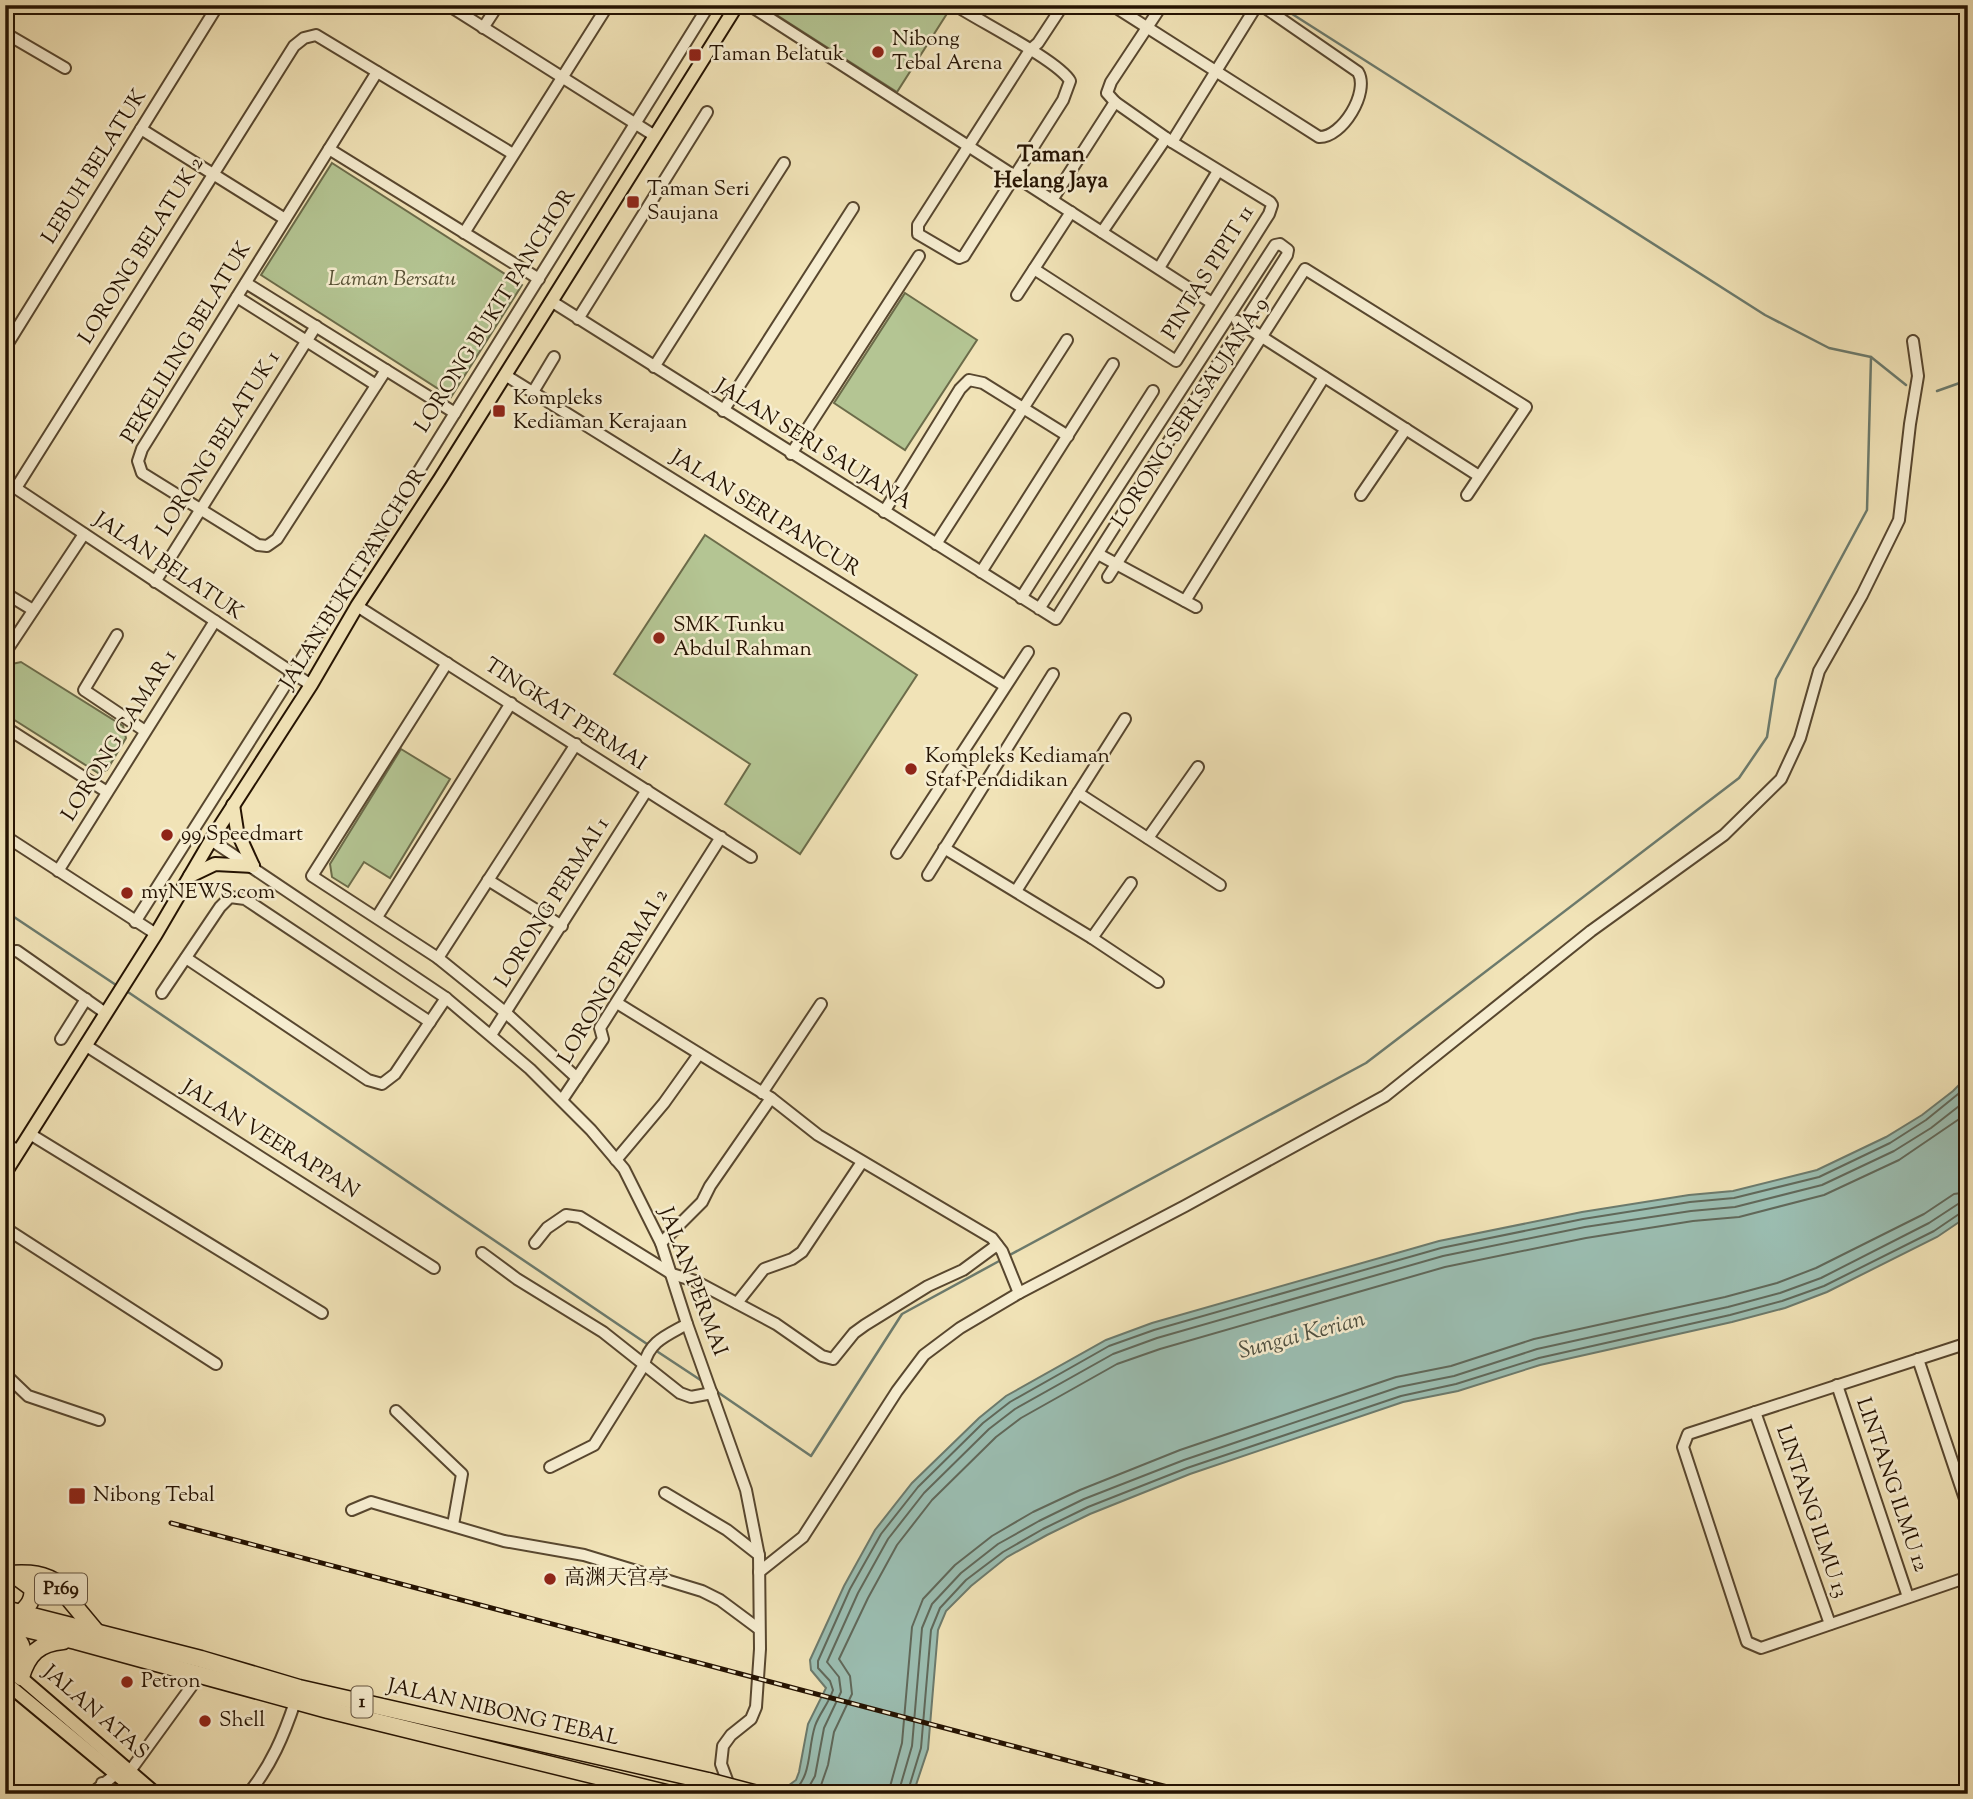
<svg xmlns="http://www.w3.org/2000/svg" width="1973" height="1799" font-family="'Sorts Mill Goudy','Noto Serif SC',serif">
<rect width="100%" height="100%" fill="#f1e3b7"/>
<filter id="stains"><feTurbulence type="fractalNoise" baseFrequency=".00286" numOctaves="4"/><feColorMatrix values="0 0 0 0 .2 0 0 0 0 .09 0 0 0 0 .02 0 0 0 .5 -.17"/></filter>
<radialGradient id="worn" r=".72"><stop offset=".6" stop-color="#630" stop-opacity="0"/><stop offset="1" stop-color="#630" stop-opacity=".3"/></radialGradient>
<!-- green -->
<g fill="#b4c593" stroke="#6c6c4a" stroke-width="2">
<polygon points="761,5 937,5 948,12 897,92"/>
<polygon points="332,163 522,285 451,397 261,275"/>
<polygon points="905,293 977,340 905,450 834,403"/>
<polygon points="705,535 917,675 800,854 725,804 750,764 614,674"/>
<polygon points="21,662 123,726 126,738 107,770 98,773 5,714 5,676 12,664"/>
<polygon points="401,749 450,779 390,878 364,862 348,887 332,877 330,864"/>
</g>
<!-- water -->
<polygon fill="#9bbeb2" stroke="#6c7a6c" stroke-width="2" points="1968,1076 1968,1216 1937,1237 1827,1292 1785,1308 1732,1322 1540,1365 1458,1391 1403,1402 1190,1474 1090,1514 1047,1535 1007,1557 971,1586 946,1611 938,1630 928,1749 913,1794 783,1794 788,1786 796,1780 799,1772 808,1724 826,1688 811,1670 810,1660 844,1586 875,1530 912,1483 979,1418 1006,1396 1106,1340 1152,1323 1439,1241 1582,1212 1689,1195 1733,1191 1817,1170 1886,1137 1922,1115 1953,1091"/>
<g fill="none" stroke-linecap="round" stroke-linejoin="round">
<!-- shore -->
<g stroke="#60685a" stroke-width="2">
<path d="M791,1794C813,1776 807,1751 815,1726C819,1714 829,1703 833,1690L830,1681L818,1668V1661L850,1589L881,1534L918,1487L983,1423L1010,1402L1109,1346L1154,1330L1441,1248L1583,1219L1690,1202L1734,1198L1819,1177L1890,1143L1926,1120L1968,1086"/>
<polyline points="805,1794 815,1776 824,1728 841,1692 839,1677 827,1662 858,1593 888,1539 924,1493 989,1429 1015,1409 1113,1354 1157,1338 1443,1256 1585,1227 1691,1211 1735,1207 1822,1185 1894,1151 1931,1128 1968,1099"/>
<polyline points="818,1794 828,1765 834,1732 852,1694 850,1676 839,1659 868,1598 897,1545 932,1500 996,1437 1021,1418 1117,1364 1160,1349 1445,1267 1586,1238 1693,1221 1739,1217 1824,1195 1899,1160 1968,1113"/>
<polyline points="888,1794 902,1743 912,1627 923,1599 955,1565 992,1536 1033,1512 1080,1490 1180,1450 1396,1377 1451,1366 1534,1339 1725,1297 1777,1283 1816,1268 1924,1214 1954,1194 1968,1192"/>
<polyline points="898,1794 912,1746 922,1628 932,1604 961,1573 998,1544 1039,1521 1084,1499 1184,1460 1399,1387 1454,1376 1537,1349 1728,1307 1780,1293 1821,1278 1929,1223 1958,1204 1968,1202"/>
<polyline points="907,1794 921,1748 931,1630 940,1608 966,1580 1003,1552 1043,1529 1088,1507 1187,1468 1401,1396 1456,1384 1539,1358 1730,1315 1782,1301 1824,1286 1934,1231 1962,1212 1968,1211"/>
</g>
<!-- stream -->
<g stroke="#6c7a6c" stroke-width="2.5">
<polyline points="1278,5 1765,315 1829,348 1871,357 1906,385"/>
<polyline points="1937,391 1968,380"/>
<polyline points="5,911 119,987"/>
<polyline points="125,990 650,1346"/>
<polyline points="1006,1257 1366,1063 1739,778 1767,737 1776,679 1867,510 1871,357"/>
<polyline points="655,1350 705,1383"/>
<polyline points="716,1391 811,1456 902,1314 1001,1260"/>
</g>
<defs>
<g id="minor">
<polyline points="448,5 655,136"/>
<polyline points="749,5 1212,303"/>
<path d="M955,5C979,21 1059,61 1070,81L1063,100L964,256L959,258L918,234V225L1030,50L1038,43L1063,5"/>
<path d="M1112,5L1319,137C1342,138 1370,92 1358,72L1261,5"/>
<polyline points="1797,5 1802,8"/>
<polyline points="483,28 498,5"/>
<polyline points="5,33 65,68"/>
<polyline points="377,72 142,449 138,461 142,473 258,545 267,546 277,539 386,370"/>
<polyline points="141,129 285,219"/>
<polyline points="1172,142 1257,5"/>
<polyline points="329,149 539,279"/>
<polyline points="1052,200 1115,102"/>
<polyline points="1102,232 1166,138"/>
<polyline points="464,233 608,5"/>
<polyline points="1159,268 1218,171"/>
<polyline points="1034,269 1176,361 1269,214 1272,205 1270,202 1172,142 1115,102 1107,93 1111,82 1162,5"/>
<polyline points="246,283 455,413"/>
<polyline points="1017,295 1071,212"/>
<polyline points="237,297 376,385"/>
<polyline points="551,301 1056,619 1287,255 1288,250 1280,244 1275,245 1039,609"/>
<polyline points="578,319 707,112"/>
<polyline points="1237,321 1479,476"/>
<polyline points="5,348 218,5"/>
<polyline points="654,367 784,163"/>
<polyline points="505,375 1005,686"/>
<polyline points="533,392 554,357"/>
<polyline points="723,411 853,208"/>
<polyline points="791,454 919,256"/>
<polyline points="5,481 311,685"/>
<polyline points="16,488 294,46 304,38 316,35 513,154"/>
<polyline points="1361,495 1406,429"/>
<polyline points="884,512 960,389 969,380 983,383 1068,436"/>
<polyline points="936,544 1067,340"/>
<polyline points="1098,554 1196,607"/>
<polyline points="981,572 1113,364"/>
<polyline points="1108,577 1305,269 1526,407 1467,495"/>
<polyline points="155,582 316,326"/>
<polyline points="5,593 33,610"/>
<polyline points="1021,598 1153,391"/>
<polyline points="1185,601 1324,377"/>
<polyline points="357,606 751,857"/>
<polyline points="117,635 84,690 145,731"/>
<polyline points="5,653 84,534"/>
<polyline points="447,663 312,876 438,958 506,1013 577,1078"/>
<polyline points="5,727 107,792"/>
<polyline points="954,766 983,786"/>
<polyline points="1078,793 1220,885"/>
<polyline points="5,836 156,934"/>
<polyline points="1148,838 1198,767"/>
<polyline points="211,840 446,998 530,1069 591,1130 624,1169 661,1243 687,1324 746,1490 759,1556 760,1649 756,1707 751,1719 731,1735 723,1746 721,1764 730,1788"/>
<polyline points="944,848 1092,938 1158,982"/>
<polyline points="897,853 1028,652"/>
<polyline points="58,871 215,621"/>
<polyline points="928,875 1053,674"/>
<polyline points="488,880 562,926"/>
<polyline points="1016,891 1125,719"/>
<polyline points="377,917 511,703"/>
<polyline points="135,922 293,673 709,5"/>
<polyline points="1092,938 1131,883"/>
<polyline points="5,952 17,951 104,1012"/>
<polyline points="186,958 368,1080 382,1084 395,1074 446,998"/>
<polyline points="438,958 576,744"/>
<polyline points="162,993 220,907 230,897 245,899 430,1022"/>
<polyline points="617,1003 771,1098 818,1135 992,1238 1002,1251 1019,1293"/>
<polyline points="491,1035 647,790"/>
<polyline points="61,1039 86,999"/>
<polyline points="85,1045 434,1268"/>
<polyline points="762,1093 821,1004"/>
<polyline points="562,1100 603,1039 600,1028 721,837"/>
<polyline points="30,1134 322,1313"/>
<polyline points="5,1145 19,1150"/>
<polyline points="616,1160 664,1103 699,1054"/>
<polyline points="5,1228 216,1364"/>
<polyline points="535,1243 547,1228 566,1215 580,1217 672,1274 695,1281 776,1324 822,1356 833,1359 854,1333 865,1325 928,1286 963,1270 997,1245"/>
<polyline points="661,1243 702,1202 710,1186 771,1098"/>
<polyline points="482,1253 517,1279 603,1332 680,1393 691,1397 712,1393"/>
<polyline points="737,1303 764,1269 792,1259 802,1252 862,1162"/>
<polyline points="1968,1343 1688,1434 1683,1447 1747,1642 1761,1648 1968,1577"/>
<polyline points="1918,1359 1968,1508"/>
<polyline points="5,1374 28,1396 99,1420"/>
<polyline points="1837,1385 1908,1597"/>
<polyline points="396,1411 462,1474 453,1525"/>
<polyline points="1755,1412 1830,1624"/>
<path d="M550,1467L594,1445L644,1365C649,1341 668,1335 687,1324"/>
<polyline points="665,1493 727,1530 759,1555"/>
<polyline points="352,1510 371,1502 504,1541 584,1555 702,1591 720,1600 759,1629"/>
<polyline points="759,1572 803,1537 897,1391 924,1355 960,1328 1019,1293 1185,1206 1385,1096 1591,931 1724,835 1781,779 1800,738 1819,671 1862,595 1899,520 1910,424 1918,376 1913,341"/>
<polyline points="130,1771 199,1676"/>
<polyline points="102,1783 114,1794"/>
<polyline points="91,1794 116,1774"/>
<path d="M248,1794C271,1766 284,1735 295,1702"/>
</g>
<g id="major">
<polyline points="233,805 237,831 253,866"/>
<polyline points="190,876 215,864 253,866"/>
<polyline points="5,1173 156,934 211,840 311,685 357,606 440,479 737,5"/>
<polyline points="5,1664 156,1794"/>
<polyline points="5,1682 140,1794"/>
</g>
<g id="highway">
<path d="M5,1574C22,1573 38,1572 54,1581L99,1635"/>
<path d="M10,1575L17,1577L32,1588C34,1600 28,1606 20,1614"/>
<polyline points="5,1609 201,1659 299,1688 708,1781"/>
<polyline points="5,1624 76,1641 328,1710 670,1794"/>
<path d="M5,1628C17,1639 29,1646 17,1661L5,1663"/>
<path d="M21,1677C28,1654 39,1643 63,1641"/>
</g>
</defs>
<!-- minor casing -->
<use href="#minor" stroke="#58472f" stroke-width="14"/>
<!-- major casing -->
<use href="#major" stroke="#251302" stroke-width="16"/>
<!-- highway casing -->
<use href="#highway" stroke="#251302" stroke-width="19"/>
<!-- minor -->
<use href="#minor" stroke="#f6edd0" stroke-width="10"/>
<!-- major -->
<use href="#major" stroke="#f1e3b7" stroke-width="12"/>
<!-- highway -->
<use href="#highway" stroke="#f1e3b7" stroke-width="16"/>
<defs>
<polyline id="rail" points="171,1523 1194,1794"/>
</defs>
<!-- rail casing -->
<use href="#rail" stroke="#251302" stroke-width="5"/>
<!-- rail -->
<use href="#rail" stroke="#f6edd0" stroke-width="2.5" stroke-dasharray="8" stroke-linecap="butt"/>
<defs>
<polyline id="highway-bridge" points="708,1781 757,1794"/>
</defs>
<!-- highway-bridge casing -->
<use href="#highway-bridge" stroke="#251302" stroke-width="19" stroke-linecap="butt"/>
<!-- highway-bridge -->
<use href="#highway-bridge" stroke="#f1e3b7" stroke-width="16"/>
</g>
<!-- markers -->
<g fill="#8f2418" stroke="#f6edd0" stroke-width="2.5">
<circle cx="878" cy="52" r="7"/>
<rect x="688" y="48" width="14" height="14" rx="3.5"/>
<rect x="626" y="195" width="14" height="14" rx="3.5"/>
<rect x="492" y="404" width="14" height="14" rx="3.5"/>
<circle cx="659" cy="638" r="7"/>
<circle cx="911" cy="769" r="7"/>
<circle cx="167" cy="835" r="7"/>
<circle cx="127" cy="893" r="7"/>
<rect x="68" y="1487" width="18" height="18" rx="3.5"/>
<circle cx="550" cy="1579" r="7"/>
<circle cx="127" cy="1682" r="7"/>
<circle cx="205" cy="1721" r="7"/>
</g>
<g text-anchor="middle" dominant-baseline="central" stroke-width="5" stroke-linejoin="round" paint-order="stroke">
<!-- shield labels -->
<g fill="#f6edd0" stroke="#645440" stroke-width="2">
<rect x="35" y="1573.5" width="52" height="31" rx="5"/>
<rect x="351.5" y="1686.5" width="21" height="31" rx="5"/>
</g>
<g font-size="19" font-weight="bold" fill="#251302">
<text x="61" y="1589">P169</text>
<text x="362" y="1702">1</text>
</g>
<!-- poi labels -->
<g font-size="21" fill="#251302" stroke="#f6edd0" text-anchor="start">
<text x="892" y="40">Nibong<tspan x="892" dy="24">Tebal Arena</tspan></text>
<text x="709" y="55">Taman Belatuk</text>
<text x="647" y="190">Taman Seri<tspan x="647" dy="24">Saujana</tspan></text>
<text x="513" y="399">Kompleks<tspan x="513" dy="24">Kediaman Kerajaan</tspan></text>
<text x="673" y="626">SMK Tunku<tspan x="673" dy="24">Abdul Rahman</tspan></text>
<text x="925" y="757">Kompleks Kediaman<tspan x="925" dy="24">Staf Pendidikan</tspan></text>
<text x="181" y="835">99 Speedmart</text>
<text x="141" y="893">myNEWS.com</text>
<text x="93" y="1496">Nibong Tebal</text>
<text x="564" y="1579">高渊天宫亭</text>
<text x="141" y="1682">Petron</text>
<text x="219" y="1721">Shell</text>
</g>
<!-- street labels -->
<g font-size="21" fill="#251302" stroke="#f6edd0">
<text transform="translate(95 167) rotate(-58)">LEBUH BELATUK</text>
<text transform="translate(142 251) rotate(-58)">LORONG BELATUK 2</text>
<text transform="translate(1209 273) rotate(-58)">PINTAS PIPIT 11</text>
<text transform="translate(496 311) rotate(-58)">LORONG BUKIT PANCHOR</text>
<text transform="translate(187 343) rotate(-59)">PEKELILING BELATUK</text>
<text transform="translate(1191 413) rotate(-57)">LORONG SERI SAUJANA 9</text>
<text transform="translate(219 444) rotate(-58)">LORONG BELATUK 1</text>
<text transform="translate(813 445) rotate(32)">JALAN SERI SAUJANA</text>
<text transform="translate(765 514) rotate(32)">JALAN SERI PANCUR</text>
<text transform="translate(168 567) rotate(34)">JALAN BELATUK</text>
<text transform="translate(354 579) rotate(-58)">JALAN BUKIT PANCHOR</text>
<text transform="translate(565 715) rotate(33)">TINGKAT PERMAI</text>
<text transform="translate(120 736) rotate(-58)">LORONG CAMAR 1</text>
<text transform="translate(553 903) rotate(-58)">LORONG PERMAI 1</text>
<text transform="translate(614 977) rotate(-60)">LORONG PERMAI 2</text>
<text transform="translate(270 1140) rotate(32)">JALAN VEERAPPAN</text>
<text transform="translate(692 1282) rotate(69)">JALAN PERMAI</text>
<text transform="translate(1891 1485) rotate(71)">LINTANG ILMU 12</text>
<text transform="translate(1811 1512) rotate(71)">LINTANG ILMU 13</text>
<text transform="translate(95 1713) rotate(41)">JALAN ATAS</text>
<text transform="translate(503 1713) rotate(13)">JALAN NIBONG TEBAL</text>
</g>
<!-- park labels -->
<g font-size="21" font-style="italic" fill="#575135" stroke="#f6edd0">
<text x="392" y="280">Laman Bersatu</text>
</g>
<!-- neighbourhood labels -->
<g font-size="23" font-weight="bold" fill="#251302" stroke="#f6edd0">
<text x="1051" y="155">Taman<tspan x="1051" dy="26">Helang Jaya</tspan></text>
</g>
<!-- water labels -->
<g font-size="23" font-style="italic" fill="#4e4f40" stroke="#f6edd0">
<text transform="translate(1302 1336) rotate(-15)">Sungai Kerian</text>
</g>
</g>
<!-- margin -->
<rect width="1973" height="1799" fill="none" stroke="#f1e3b7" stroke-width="28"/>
<rect x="7" y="7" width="1959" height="1785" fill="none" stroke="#251302" stroke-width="3.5"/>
<rect x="14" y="14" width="1945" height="1771" fill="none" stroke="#251302" stroke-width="2"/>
<rect width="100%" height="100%" filter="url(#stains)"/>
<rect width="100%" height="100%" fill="url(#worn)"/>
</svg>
